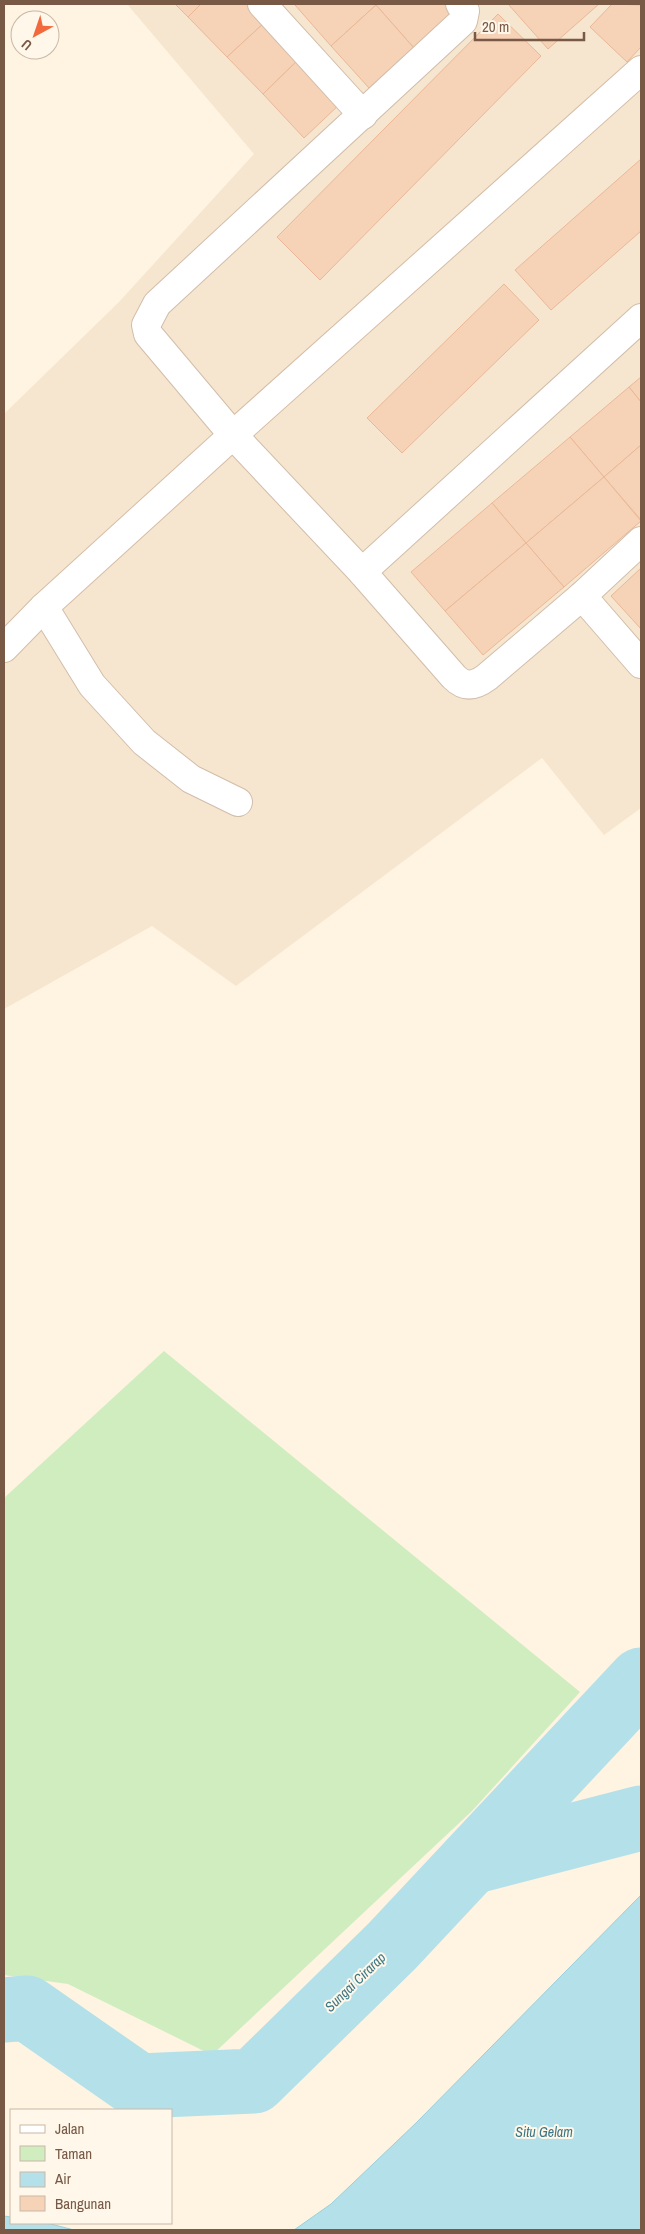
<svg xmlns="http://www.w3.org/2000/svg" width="645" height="2234" font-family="'Archivo Narrow',sans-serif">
<rect width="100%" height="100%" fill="#fef4e1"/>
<!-- residential -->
<polygon fill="#f6e6cf" points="127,4 641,4 641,808 604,835 542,758 236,986 152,926 4,1009 4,414 119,302 254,154"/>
<!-- green -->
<polygon fill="#d0edbf" points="164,1351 580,1692 472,1811 212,2055 68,1984 4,1975 4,1498"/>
<!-- water -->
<g fill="#b4e0e9" stroke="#9ad0dc">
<polygon points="641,1895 641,2230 294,2230 331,2204 416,2123"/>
<polygon points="4,2216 11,2217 11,2223 47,2223 74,2230 4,2230"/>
</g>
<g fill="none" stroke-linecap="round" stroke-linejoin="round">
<!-- river -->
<g stroke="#b4e0e9" stroke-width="65">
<polyline points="471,1862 641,1818"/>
<polyline points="4,2010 27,2008 139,2086 254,2081 392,1946 641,1680"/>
</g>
</g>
<!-- building -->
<g fill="#f6d2b7" stroke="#eab896">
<polygon points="175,4 201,4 188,17"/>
<polygon points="201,4 248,4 265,22 227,57 188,17"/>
<polygon points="297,4 374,4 376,5 331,46 295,5"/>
<polygon points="378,4 454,4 458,9 414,48 376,5"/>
<polygon points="508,4 599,4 548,49"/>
<polygon points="612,4 641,5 641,47 627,62 590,27"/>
<polygon points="376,5 414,48 369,88 331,46"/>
<polygon points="498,14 541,56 320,280 277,237"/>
<polygon points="265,22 300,58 263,94 227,57"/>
<polygon points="300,58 342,102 304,138 263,94"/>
<polygon points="641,159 641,231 551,310 515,270"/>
<polygon points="504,284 539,320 402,453 367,418"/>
<polygon points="641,377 641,402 629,387"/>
<polygon points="629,387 641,402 641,445 604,477 570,437"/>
<polygon points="570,437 604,477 526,543 492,503"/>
<polygon points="641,445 641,520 604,477"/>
<polygon points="604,477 641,521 564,587 526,543"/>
<polygon points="492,503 526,543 445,611 411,572"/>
<polygon points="526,543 564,587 483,655 445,611"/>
<polygon points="641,568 641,629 611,596"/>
</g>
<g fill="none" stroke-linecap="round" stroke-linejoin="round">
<defs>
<g id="street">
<polyline points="262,4 363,115"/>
<path d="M460,4L465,11L463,21L157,304L146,325L148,334L233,435L362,572L454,677C465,688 475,686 487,677L582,596L641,541"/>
<polyline points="362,572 641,318"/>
<polyline points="582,596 641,664"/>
<polyline points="44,607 92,685 144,742 191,779 238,802"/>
</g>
<polyline id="secondary" points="4,648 44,607 233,435 641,70"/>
</defs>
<!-- street casing -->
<use href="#street" stroke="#d2bdaa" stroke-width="30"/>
<!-- secondary casing -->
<use href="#secondary" stroke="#d6bda7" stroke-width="30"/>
<!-- street -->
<use href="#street" stroke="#fff" stroke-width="28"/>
<!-- secondary -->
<use href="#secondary" stroke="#fff" stroke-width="28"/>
</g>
<g text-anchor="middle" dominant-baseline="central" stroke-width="4" stroke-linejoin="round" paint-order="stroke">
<!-- water labels -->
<g font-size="14" font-style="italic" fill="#3b7786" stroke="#fff7e9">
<text transform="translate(355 1982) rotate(-44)">Sungai Cirarap</text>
<text x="544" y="2132">Situ Gelam</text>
</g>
</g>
<!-- border -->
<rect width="645" height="2234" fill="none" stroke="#775946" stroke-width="10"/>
<!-- legend -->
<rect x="10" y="2109" width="162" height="115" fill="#fff7e9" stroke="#c9b8a8"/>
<rect x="20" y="2125" width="25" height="8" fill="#ffffff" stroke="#c9b8a8"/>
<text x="55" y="2134" font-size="15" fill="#775946">Jalan</text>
<rect x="20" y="2146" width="25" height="15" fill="#d0edbf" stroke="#c9b8a8"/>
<text x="55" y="2159" font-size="15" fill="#775946">Taman</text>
<rect x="20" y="2172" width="25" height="15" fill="#b4e0e9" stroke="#c9b8a8"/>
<text x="55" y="2184" font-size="15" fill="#775946">Air</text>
<rect x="20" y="2196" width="25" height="15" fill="#f6d2b7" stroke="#c9b8a8"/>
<text x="55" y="2209" font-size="15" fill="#775946">Bangunan</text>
<!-- north arrow -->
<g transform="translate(35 35) rotate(220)"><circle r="24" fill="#fff7e9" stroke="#c9b8a8"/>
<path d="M0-4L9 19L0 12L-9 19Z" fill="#f26a3c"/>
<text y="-8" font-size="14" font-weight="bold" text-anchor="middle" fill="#775946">U</text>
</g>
<!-- scale -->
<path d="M475 32v8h109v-8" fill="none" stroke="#775946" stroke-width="2.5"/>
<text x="482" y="32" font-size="15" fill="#775946" stroke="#fff7e9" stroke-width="4" paint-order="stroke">20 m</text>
</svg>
